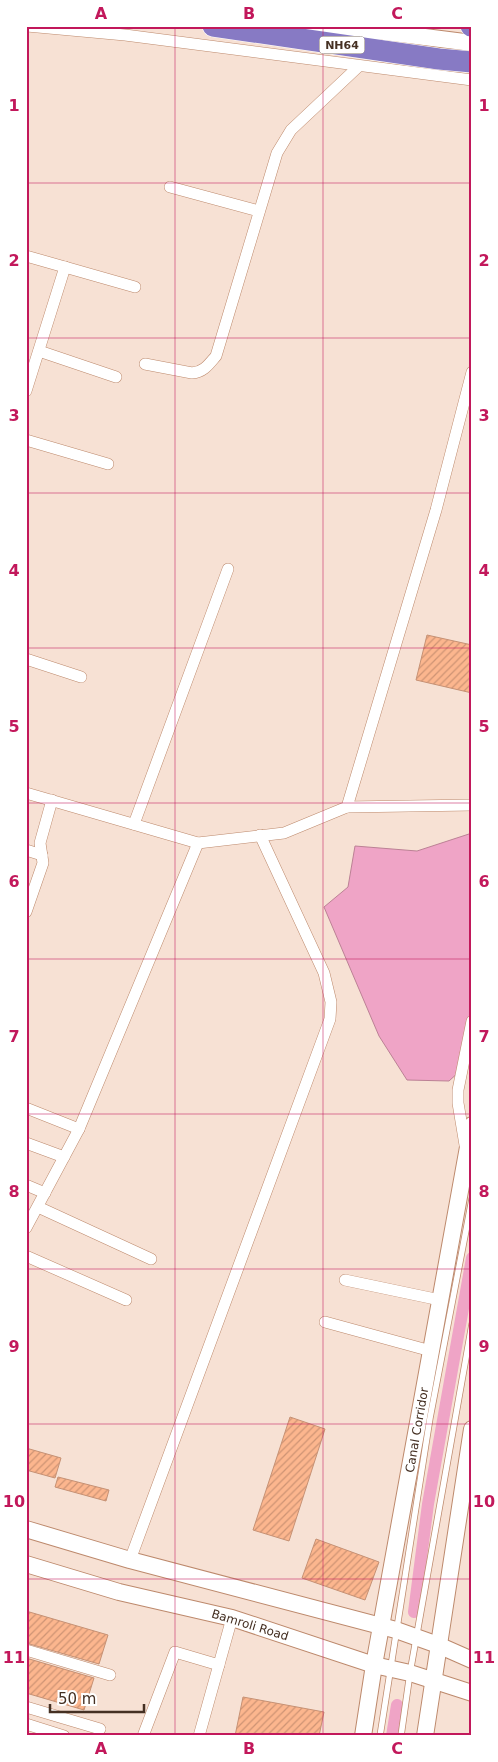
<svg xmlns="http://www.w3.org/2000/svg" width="498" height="1762" font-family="'DejaVu Sans',sans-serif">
<defs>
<pattern id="building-hatch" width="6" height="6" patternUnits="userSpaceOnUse" patternTransform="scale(1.25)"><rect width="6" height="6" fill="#fcb68e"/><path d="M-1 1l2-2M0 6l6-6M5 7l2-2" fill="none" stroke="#ce9474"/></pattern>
</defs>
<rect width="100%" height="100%" fill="#f7e1d4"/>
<!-- water -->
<polygon fill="#efa4c6" stroke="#bc8195" points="472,833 472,1060 449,1081 407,1080 379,1036 324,907 348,887 355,846 417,851"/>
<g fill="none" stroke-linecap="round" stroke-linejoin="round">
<!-- canal -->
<g stroke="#efa4c6" stroke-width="12">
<polyline points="414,1612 428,1504 472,1258"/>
<polyline points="392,1736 397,1705"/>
</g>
</g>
<!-- building -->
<g fill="url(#building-hatch)" stroke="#c69174">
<polygon points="427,635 472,645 472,693 416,680"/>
<polygon points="290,1417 325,1429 289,1541 253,1530"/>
<polygon points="26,1448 61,1458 55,1478 26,1470"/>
<polygon points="58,1477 109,1490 106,1501 55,1487"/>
<polygon points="316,1539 379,1562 365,1600 302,1578"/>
<polygon points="26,1611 108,1635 99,1664 26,1643"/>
<polygon points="26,1658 94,1678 84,1710 26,1693"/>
<polygon points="243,1697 324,1712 319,1736 235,1736"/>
</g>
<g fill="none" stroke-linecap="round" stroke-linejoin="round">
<defs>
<g id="lane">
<polyline points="380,1736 430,1418 472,1199"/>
<polyline points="401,1736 410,1673 472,1324"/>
</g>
<g id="street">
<polyline points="27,26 125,35 472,80"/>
<polyline points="170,187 259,211"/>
<polyline points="26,256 135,287"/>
<polyline points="39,351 116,377"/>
<path d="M145,364L192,373C204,372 209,364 216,356L277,153L291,130L359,66"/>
<polyline points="26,391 65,267"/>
<polyline points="26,440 108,464"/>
<polyline points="26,659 81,677"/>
<polyline points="26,793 198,843 284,833 347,807 436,510 472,372"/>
<polyline points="347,807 472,805"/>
<polyline points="134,824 228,569"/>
<polyline points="26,850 42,855"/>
<polyline points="26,912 43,863 40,843 52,800"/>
<polyline points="26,1108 79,1129"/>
<polyline points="26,1143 64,1157"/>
<polyline points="465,1145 458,1103 458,1090 472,1021"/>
<polyline points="26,1185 45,1193"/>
<polyline points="38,1207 151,1259"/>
<polyline points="26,1228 79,1129 198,843"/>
<polyline points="26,1256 126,1300"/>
<polyline points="345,1280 440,1300"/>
<polyline points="325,1322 431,1351"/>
<polyline points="130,1560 330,1019 331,1002 324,973 260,835"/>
<polyline points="26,1650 110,1675"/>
<polyline points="26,1707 100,1729"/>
<polyline points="26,1724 64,1736"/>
<polyline points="143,1736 175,1652 219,1665"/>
<polyline points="199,1736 232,1618"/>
</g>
<g id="secondary">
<polyline points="302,26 342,32 378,32"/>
<polyline points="366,26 385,32 472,43"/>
<polyline points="26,1529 130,1560 396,1630 438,1645 472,1660"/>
<polyline points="26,1564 119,1592 232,1618 374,1665 410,1673 472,1693"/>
<polyline points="363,1736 374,1665 472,1125"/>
<polyline points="425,1736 472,1429"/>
</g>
<g id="highway">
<polyline points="213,26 439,59 472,62"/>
<polyline points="471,26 472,26"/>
</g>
</defs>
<!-- lane casing -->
<use href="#lane" stroke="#bd896c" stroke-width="7"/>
<!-- street casing -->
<use href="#street" stroke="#bd896c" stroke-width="12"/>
<!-- secondary casing -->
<use href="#secondary" stroke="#bd896c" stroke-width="18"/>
<!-- highway casing -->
<use href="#highway" stroke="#fff" stroke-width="22"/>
<!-- lane -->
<use href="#lane" stroke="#fff" stroke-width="5.5"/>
<!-- street -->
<use href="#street" stroke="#fff" stroke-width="11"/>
<!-- secondary -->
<use href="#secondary" stroke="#fff" stroke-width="16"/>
<!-- highway -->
<use href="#highway" stroke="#877ac4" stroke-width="21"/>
</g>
<!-- grid -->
<path fill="none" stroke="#c2185b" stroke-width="1" stroke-opacity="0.55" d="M175,26V1736M323,26V1736M26,183H472M26,338H472M26,493H472M26,648H472M26,803H472M26,959H472M26,1114H472M26,1269H472M26,1424H472M26,1579H472"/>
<g text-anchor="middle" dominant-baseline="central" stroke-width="4.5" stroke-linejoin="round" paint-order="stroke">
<!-- shield labels -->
<rect fill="#fff" stroke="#7d6e65" stroke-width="1" x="319.5" y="36.5" width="45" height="17" rx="4"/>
<g font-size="11" font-weight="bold" fill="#453023">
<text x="342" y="45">NH64</text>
</g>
<!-- street labels -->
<g font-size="12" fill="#453023" stroke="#fff">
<text transform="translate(417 1430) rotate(-80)">Canal Corridor</text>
<text transform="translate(250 1625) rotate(17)">Bamroli Road</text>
</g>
</g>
<!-- border -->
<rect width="498" height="1762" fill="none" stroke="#ffffff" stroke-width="55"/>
<!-- scale -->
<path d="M50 1704v8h94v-8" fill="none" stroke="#453023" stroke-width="2.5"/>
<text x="58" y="1704" font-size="15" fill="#453023" stroke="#ffffff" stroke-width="4" paint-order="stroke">50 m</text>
<rect x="28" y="28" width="442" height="1706" fill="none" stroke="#c2185b" stroke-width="2"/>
<g font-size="16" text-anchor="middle" font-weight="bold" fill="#c2185b">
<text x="101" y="19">A</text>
<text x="249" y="19">B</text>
<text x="397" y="19">C</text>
<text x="14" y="111">1</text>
<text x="484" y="111">1</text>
<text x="14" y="266">2</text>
<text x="484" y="266">2</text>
<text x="14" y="421">3</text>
<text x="484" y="421">3</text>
<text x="14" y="576">4</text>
<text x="484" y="576">4</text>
<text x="14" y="732">5</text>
<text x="484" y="732">5</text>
<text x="14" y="887">6</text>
<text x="484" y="887">6</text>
<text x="14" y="1042">7</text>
<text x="484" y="1042">7</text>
<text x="14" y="1197">8</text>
<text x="484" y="1197">8</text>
<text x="14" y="1352">9</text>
<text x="484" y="1352">9</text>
<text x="14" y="1507">10</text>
<text x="484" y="1507">10</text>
<text x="14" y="1663">11</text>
<text x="484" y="1663">11</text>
<text x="101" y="1754">A</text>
<text x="249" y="1754">B</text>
<text x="397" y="1754">C</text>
</g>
</svg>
